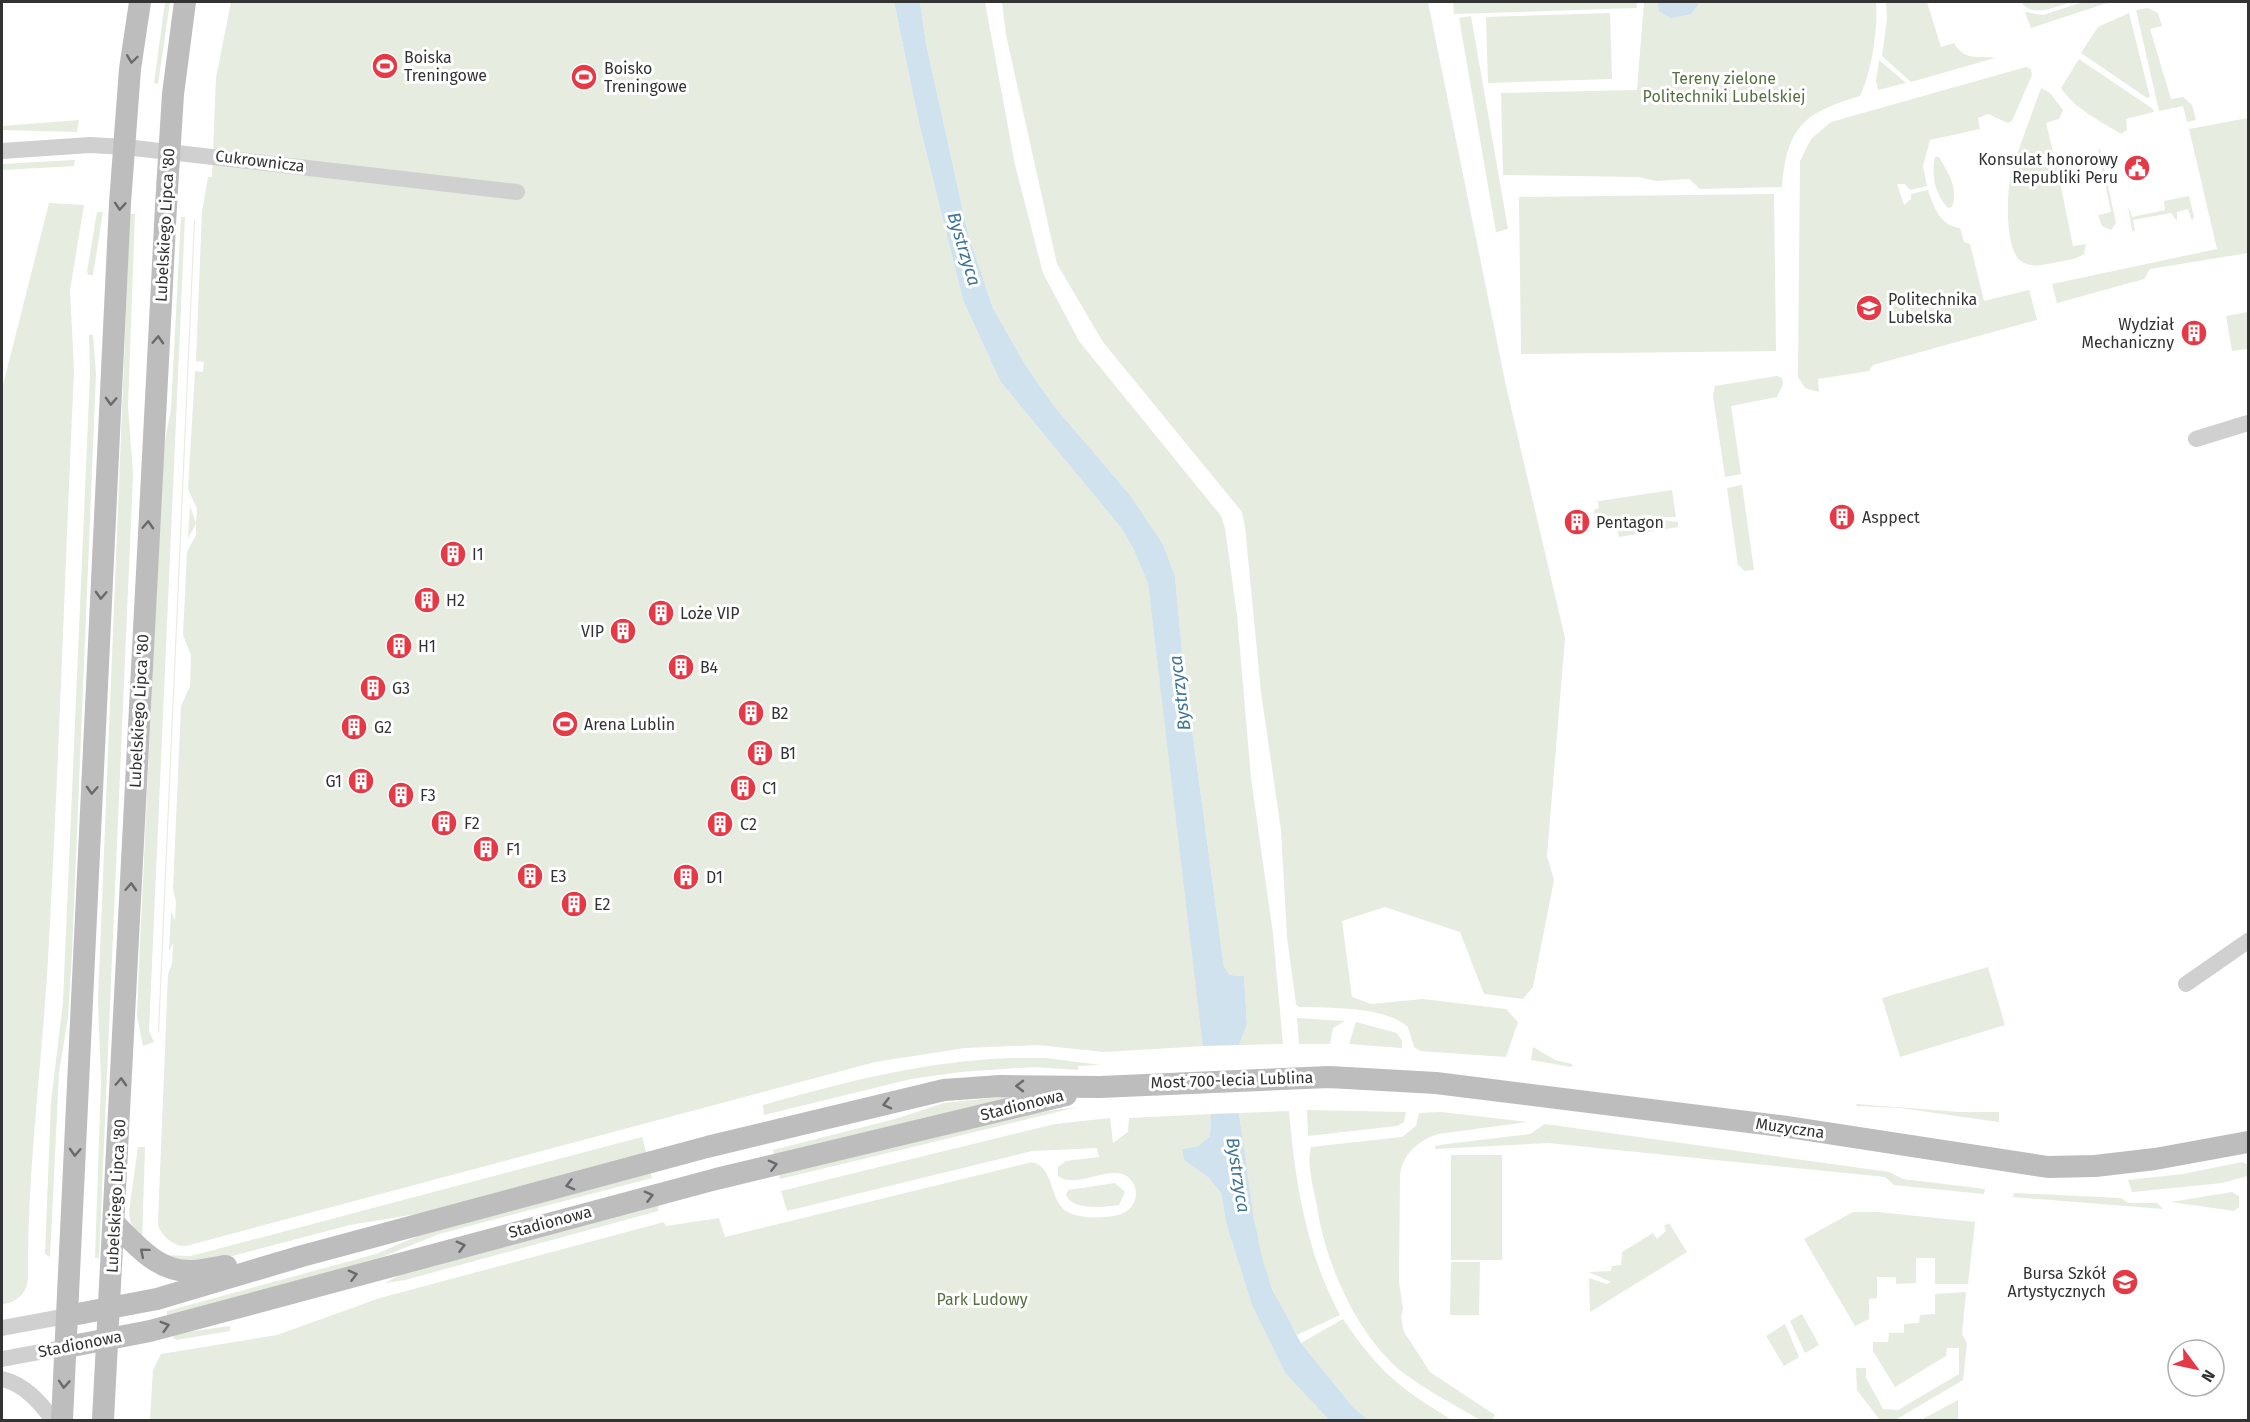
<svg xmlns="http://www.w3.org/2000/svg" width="2250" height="1422" font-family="'Fira Sans',sans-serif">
<rect width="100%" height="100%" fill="#fff"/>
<!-- green -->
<g fill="#e6ecdf">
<polygon points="165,2 170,2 158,84 154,83"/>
<path d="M231,2H894L919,123L963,300L1000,381L1122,529L1134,550L1148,584L1204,1046L1104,1052L1038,1045L965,1048L875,1062L186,1246C173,1247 159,1234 158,1223L168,974L172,964L173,943L169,951L171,911L175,921L176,902L173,889L181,706L190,686L191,655L183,635L187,552L196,535V524L188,538L190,506L196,523L197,509L188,489L195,371L203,372L204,362L196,361L202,212L208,177H212L216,78Z"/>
<polygon points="920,2 985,2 1015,165 1043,273 1079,341 1221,516 1225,528 1237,615 1251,778 1273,934 1283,1044 1239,1045 1247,1025 1244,976 1230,975 1224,967 1183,662 1175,576 1163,544 1130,495 1054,406 1024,363 993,308 968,234 926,43"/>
<path d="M1002,2H1428L1506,386L1565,638L1547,856L1554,880L1533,987L1523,999L1484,994L1460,932L1385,907L1342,921L1352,997L1371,1004L1423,999L1506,1009L1518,1022L1506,1057L1420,1051L1414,1047L1408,1027C1384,1006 1329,1008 1299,1007L1296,1004L1287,937L1281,830L1261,692L1245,527L1242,512L1103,342L1057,264L1006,35Z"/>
<polygon points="1453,2 1637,2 1637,8 1454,14"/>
<path d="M1644,2H1876C1878,30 1872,70 1860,96C1804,113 1787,126 1782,187L1700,189L1689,179L1656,181L1639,177L1503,175L1501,93L1637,90Z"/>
<path d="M1886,2H1927L1941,47L1954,43C1965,62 1977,55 1995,58L1911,82L1882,56L1887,19Z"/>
<path d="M2021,2H2072C2056,6 2033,19 2021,2Z"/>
<polygon points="2083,2 2110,2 2031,28 2025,12 2043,15"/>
<polygon points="2148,8 2158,13 2162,26 2150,29 2171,99 2183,97 2192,105 2196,120 2187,122 2183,106 2159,111 2136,10"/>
<polygon points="1610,13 1612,79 1488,83 1486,17"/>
<polygon points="2129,13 2150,97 2147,98 2081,53 2098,27"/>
<polygon points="1471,16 1508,229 1496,232 1459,18"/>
<path d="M2079,59L2153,109L2154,112L2126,119L2127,130L2121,134C2100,121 2074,108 2061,88Z"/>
<polygon points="1879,60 1906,83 1878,90 1876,81"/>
<path d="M2026,67L2031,69L2032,75L2012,121L2008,123L1988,114L1978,118L1980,129L1930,140L1923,166L1927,186L1910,190L1905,184H1897L1904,205L1911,199V194L1928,190C1934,207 1940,226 1960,228L1964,242L1970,244L1984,301L2029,290L2037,320L1873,365L1869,371L1818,379L1819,392L1805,388L1798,377L1800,161L1811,139L1831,122Z"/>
<polygon points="2041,88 2050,93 2063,110 2059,119 2046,123 2053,152 2015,160"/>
<polygon points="2248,118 2248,253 2150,269 2144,279 2057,303 2052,284 2217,249 2189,129"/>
<polygon points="79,120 77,132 2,130 2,126"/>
<polygon points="2098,149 2100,149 2116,223 2111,230 2102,226 2098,215 2111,212"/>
<path d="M1935,157H1939C1948,173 1959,188 1952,207L1948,208C1935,194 1931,176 1935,157Z"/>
<path d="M2055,158L2073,246L2086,244L2084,254C2075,260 2063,261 2053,263C2042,265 2031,268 2021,261C2004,250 2006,186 2013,167Z"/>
<polygon points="75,160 74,166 2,170 2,164"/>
<polygon points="1774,194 1776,351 1521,354 1519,197"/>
<polygon points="2189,196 2194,217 2192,221 2188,209 2177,212 2177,221 2171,213 2133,220 2135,232 2132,230 2128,206 2132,217 2165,210 2164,201"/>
<path d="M49,203L84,205L70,290L74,370C65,566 59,762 48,959C42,1065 27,1171 28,1278C27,1293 17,1303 2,1304V389Z"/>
<polygon points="97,212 103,212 93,275 89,275 87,272"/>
<polygon points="130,214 135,214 128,406 133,475 99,1258 95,1258 101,1081 98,1000"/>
<polygon points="181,217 185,217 149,1031 154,1042 143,1046 137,1016 138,988 163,452 171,409"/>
<polygon points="194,219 195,221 159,1033 158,1031"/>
<polygon points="2248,312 2248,349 2232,351 2226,316"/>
<polygon points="89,335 93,335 96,374 72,954 68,1017 59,1073 50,1257 45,1254 51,1102 63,1002 90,374"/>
<polygon points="1777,376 1782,378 1783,384 1777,397 1731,406 1741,474 1725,477 1713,396 1715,386"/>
<polygon points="1742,485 1754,570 1745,571 1738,565 1727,488"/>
<polygon points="1672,490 1676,517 1652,517 1651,515 1638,516 1638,519 1596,525 1594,510 1599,508 1598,502 1593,502"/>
<polygon points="1663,520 1678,522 1678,527 1619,537 1617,527"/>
<polygon points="1988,967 2005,1025 1900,1057 1882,998"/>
<polygon points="1297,1018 1345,1021 1333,1028 1330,1044 1299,1044"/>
<polygon points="1356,1022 1397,1033 1402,1041 1402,1048 1349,1044"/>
<polygon points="1533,1047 1555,1060 1572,1064 1572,1067 1531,1060"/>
<path d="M1011,1058H1046L1101,1065L1078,1066V1070L1034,1067L960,1072L911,1079L764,1115L763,1105C845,1082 925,1061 1011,1058Z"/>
<polygon points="1009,1096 1009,1099 774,1155 773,1150 895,1119 944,1103"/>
<polygon points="1857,1104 1959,1112 1999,1112 1999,1122 1900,1108 1856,1106"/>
<polygon points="1078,1107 780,1179 779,1173 1025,1114"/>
<polygon points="1307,1110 1406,1112 1404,1122 1397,1126 1308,1136"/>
<path d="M1289,1111C1295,1180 1306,1252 1340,1315L1297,1335C1289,1321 1279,1306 1273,1290C1250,1235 1247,1171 1239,1113Z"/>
<path d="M1441,1112L1528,1122L1438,1134C1418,1141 1403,1153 1400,1175L1399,1282L1403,1309L1401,1318L1404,1332L1430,1372L1495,1415L1492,1420H1480C1455,1405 1426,1390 1402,1372C1357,1335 1325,1263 1317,1206C1314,1189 1306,1164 1311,1147L1402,1137L1416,1126L1419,1113Z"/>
<path d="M1211,1114L1210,1136L1200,1146L1182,1149L1184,1160L1209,1178L1221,1193L1226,1223L1252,1305L1285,1373L1329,1420H150L153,1370L161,1354L277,1335L380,1298L664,1222L666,1226L719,1218L725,1237L1032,1162C1057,1168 1047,1205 1072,1214C1085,1219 1116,1219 1127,1211C1141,1201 1138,1179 1122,1174C1103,1168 1075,1189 1058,1176V1167L1066,1161L1099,1157L1097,1148L1032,1151L787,1211L781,1191L1055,1124L1110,1118L1113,1143L1128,1132L1129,1118Z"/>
<polygon points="1545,1124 1889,1172 1903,1179 1985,1189 1984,1194 1894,1185 1885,1177 1548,1143 1435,1149 1435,1146 1447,1144 1530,1134"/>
<polygon points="642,1137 647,1155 429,1212 350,1225 198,1265 164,1255 191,1256"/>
<polygon points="138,1147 145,1147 142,1241 130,1221 129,1211"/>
<rect x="1451" y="1155" width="51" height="105"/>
<polygon points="2242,1162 2248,1165 2248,1176 2222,1183 2132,1192 2128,1180 2183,1174"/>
<polygon points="651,1173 652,1178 439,1234 377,1259 167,1316 167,1311 376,1254 418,1236"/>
<path d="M1115,1183L1125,1192L1119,1205C1104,1207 1073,1211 1066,1195L1068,1190Z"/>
<polygon points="2232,1192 2239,1196 2239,1207 2234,1211 2171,1202"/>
<polygon points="2014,1193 2121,1198 2128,1203 2157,1203 2163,1209 2013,1197"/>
<polygon points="659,1204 658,1211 405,1280 385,1283 403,1273"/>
<polygon points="1853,1212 1878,1212 1975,1222 1968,1284 1935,1284 1935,1258 1916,1258 1916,1283 1896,1284 1896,1277 1877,1277 1877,1298 1869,1299 1869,1319 1855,1326 1804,1239"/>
<polygon points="1669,1223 1687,1252 1590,1312 1589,1278 1607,1284 1611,1282 1589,1272 1611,1271 1612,1266 1621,1265 1622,1252 1653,1233 1657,1239 1666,1231 1664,1226"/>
<polygon points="1451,1262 1480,1262 1479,1315 1450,1315"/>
<polygon points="1966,1292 1962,1334 1967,1343 1963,1380 1897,1419 1879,1419 1857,1390 1856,1368 1866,1368 1866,1378 1883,1409 1898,1410 1959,1374 1959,1348 1947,1348 1946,1356 1895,1387 1873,1351 1873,1342 1888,1342 1889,1333 1904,1333 1904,1324 1919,1323 1920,1315 1935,1314 1935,1294"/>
<polygon points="1802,1314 1819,1345 1805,1353 1790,1321"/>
<path d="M1343,1319C1379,1372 1398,1387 1452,1420H1368L1353,1407L1301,1343Z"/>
<polygon points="1785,1324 1799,1357 1784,1366 1766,1336"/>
<polygon points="230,1326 230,1331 176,1340 173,1337 173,1334"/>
<polygon points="1958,1400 1958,1420 1921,1420"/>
</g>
<!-- water -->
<g fill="#cfe2ee">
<polygon points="894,2 920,2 926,43 968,234 993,308 1024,363 1054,406 1130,495 1163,544 1175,576 1183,662 1224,967 1230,975 1244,976 1247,1025 1239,1045 1239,1113 1253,1215 1263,1261 1273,1291 1301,1343 1353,1407 1368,1420 1329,1420 1285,1373 1252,1305 1226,1223 1221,1193 1209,1178 1184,1160 1182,1149 1199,1146 1210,1136 1211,1114 1148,584 1134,550 1122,529 1000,381 963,300 919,123"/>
<polygon points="1658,2 1700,2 1691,14 1671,18 1659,11"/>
</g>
<!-- pier -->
<polygon fill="#fff" points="1242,1045 1242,1113 1208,1114 1201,1046"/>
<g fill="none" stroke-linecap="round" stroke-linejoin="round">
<!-- street -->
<g stroke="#d0d0d0" stroke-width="16">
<polyline points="2,151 90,145 125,147 517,192"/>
<polyline points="2196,439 2248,423"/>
<polyline points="2186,984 2248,941"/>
<polyline points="2,1328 67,1316"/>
<polyline points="2,1359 67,1347"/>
<path d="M2,1379C24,1384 40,1402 53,1420"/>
</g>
<!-- secondary -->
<g stroke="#bdbdbd" stroke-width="22">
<path d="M115,1224C137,1246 159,1273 193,1271C204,1271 215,1267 226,1266"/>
<polyline points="67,1316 157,1299 302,1256 707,1147 944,1090 1000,1086 1100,1087 1329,1077 1436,1083 1788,1127 2048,1167 2095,1166 2155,1159 2248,1142"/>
<polyline points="67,1347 150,1331 716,1179 1066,1095"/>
<polyline points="62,1420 120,203 130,69 140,2"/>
<polyline points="103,1420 166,206 173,94 185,2"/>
</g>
</g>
<!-- one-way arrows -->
<defs><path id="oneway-chevron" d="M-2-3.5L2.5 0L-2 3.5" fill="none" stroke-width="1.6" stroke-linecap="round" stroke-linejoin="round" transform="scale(1.5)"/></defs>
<g stroke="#6a6a6a">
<use href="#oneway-chevron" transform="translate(132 59) rotate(98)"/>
<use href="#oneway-chevron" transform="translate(120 206) rotate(94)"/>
<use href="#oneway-chevron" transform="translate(158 340) rotate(-87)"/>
<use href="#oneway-chevron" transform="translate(111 401) rotate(93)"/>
<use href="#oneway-chevron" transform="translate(148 525) rotate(-87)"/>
<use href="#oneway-chevron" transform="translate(101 595) rotate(93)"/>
<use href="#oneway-chevron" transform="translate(92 790) rotate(93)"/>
<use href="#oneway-chevron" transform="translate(131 887) rotate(-87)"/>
<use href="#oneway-chevron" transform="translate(121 1082) rotate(-87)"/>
<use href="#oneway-chevron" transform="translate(1020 1086) rotate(-180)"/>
<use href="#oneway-chevron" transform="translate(887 1104) rotate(166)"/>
<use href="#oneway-chevron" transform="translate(75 1152) rotate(93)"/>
<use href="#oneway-chevron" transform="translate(773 1165) rotate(-14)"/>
<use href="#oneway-chevron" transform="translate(570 1185) rotate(165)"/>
<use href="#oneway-chevron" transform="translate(649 1196) rotate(-15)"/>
<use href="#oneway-chevron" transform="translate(461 1246) rotate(-15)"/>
<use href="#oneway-chevron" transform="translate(144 1252) rotate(-140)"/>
<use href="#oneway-chevron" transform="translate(353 1275) rotate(-15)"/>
<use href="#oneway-chevron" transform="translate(165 1326) rotate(-16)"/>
<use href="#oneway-chevron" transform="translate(64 1384) rotate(94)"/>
</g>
<!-- icons -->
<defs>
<symbol id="stadium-disc" viewBox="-11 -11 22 22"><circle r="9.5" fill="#e63946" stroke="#fff"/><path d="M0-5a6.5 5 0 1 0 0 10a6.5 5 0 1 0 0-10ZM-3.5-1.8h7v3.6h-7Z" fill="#fff"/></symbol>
<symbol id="civic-disc" viewBox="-11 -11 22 22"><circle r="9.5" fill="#e63946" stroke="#fff"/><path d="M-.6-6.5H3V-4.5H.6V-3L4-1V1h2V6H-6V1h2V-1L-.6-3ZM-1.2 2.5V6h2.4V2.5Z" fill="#fff"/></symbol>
<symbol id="university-disc" viewBox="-11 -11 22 22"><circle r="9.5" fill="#e63946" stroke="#fff"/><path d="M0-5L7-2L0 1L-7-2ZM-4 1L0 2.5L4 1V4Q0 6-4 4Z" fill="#fff"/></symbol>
<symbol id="building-disc" viewBox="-11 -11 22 22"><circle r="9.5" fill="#e63946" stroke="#fff"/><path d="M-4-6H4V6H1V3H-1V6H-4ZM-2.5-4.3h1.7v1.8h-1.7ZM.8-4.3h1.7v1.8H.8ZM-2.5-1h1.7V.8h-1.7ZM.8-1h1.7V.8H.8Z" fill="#fff"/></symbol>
<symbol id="school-disc" viewBox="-11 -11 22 22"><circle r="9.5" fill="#e63946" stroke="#fff"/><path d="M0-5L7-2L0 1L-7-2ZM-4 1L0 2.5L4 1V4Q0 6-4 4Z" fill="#fff"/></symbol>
</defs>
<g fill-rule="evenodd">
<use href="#stadium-disc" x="370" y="51" width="30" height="30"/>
<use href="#stadium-disc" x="569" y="62" width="30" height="30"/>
<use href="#civic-disc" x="2122" y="153" width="30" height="30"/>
<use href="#university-disc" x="1854" y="293" width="30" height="30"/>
<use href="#building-disc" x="2179" y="318" width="30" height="30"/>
<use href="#building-disc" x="1827" y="502" width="30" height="30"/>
<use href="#building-disc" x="1562" y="507" width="30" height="30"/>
<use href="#building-disc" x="438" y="539" width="30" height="30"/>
<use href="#building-disc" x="412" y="585" width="30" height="30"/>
<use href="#building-disc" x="646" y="598" width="30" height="30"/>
<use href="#building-disc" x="608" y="616" width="30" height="30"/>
<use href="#building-disc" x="384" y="631" width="30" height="30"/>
<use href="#building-disc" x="666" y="652" width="30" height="30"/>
<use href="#building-disc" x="358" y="673" width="30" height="30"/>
<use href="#building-disc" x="736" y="698" width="30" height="30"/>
<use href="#stadium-disc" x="550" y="709" width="30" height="30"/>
<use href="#building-disc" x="339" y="712" width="30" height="30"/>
<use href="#building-disc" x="745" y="738" width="30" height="30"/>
<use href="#building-disc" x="346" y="766" width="30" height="30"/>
<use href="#building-disc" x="728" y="773" width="30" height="30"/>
<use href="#building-disc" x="386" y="780" width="30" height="30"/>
<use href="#building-disc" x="429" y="808" width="30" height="30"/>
<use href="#building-disc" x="705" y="809" width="30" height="30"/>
<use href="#building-disc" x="471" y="834" width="30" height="30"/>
<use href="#building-disc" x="515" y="861" width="30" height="30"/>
<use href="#building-disc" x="671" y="862" width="30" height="30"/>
<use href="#building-disc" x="559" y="889" width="30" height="30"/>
<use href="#school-disc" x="2110" y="1267" width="30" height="30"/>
</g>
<g text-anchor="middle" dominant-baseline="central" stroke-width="6" stroke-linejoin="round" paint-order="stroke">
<!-- poi labels -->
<g font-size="16" fill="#333" stroke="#fff" text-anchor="start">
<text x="404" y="57">Boiska<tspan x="404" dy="18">Treningowe</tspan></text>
<text x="604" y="68">Boisko<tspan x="604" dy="18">Treningowe</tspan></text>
<text x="2118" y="159" text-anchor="end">Konsulat honorowy<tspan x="2118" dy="18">Republiki Peru</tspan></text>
<text x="1888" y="299">Politechnika<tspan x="1888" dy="18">Lubelska</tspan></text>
<text x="2174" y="324" text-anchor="end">Wydział<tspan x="2174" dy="18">Mechaniczny</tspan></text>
<text x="1862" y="517">Asppect</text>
<text x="1596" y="522">Pentagon</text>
<text x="472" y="554">I1</text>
<text x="446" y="600">H2</text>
<text x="680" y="613">Loże VIP</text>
<text x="604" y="631" text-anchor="end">VIP</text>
<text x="418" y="646">H1</text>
<text x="700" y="667">B4</text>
<text x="392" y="688">G3</text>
<text x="771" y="713">B2</text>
<text x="584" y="724">Arena Lublin</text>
<text x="374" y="727">G2</text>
<text x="780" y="753">B1</text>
<text x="342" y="781" text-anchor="end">G1</text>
<text x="762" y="788">C1</text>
<text x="420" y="795">F3</text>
<text x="464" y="823">F2</text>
<text x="740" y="824">C2</text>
<text x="506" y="849">F1</text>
<text x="550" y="876">E3</text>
<text x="706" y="877">D1</text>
<text x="594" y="904">E2</text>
<text x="2106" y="1273" text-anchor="end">Bursa Szkół<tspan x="2106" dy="18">Artystycznych</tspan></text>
</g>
<!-- park labels -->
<g font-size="16" fill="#56703f" stroke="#fff">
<text x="1724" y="78">Tereny zielone<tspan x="1724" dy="18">Politechniki Lubelskiej</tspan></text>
<text x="982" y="1299">Park Ludowy</text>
</g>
<!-- street labels -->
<g font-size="16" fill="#333" stroke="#fff">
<text transform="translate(260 161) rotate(7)">Cukrownicza</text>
<text transform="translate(165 225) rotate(-87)">Lubelskiego Lipca '80</text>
<text transform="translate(139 711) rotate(-87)">Lubelskiego Lipca '80</text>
<text transform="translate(1232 1080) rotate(-2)">Most 700-lecia Lublina</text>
<text transform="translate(1022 1105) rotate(-14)">Stadionowa</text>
<text transform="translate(1790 1128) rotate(8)">Muzyczna</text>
<text transform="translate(116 1196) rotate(-87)">Lubelskiego Lipca '80</text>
<text transform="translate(550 1222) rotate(-15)">Stadionowa</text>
<text transform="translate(80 1344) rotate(-11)">Stadionowa</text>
</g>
<!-- water labels -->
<g font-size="18" font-style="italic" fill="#3f7597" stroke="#fff">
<text transform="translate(964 249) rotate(73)">Bystrzyca</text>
<text transform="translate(1180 693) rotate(-97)">Bystrzyca</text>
<text transform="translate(1238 1175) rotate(81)">Bystrzyca</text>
</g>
</g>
<!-- border -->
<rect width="2250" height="1422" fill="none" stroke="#333333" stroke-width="6"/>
<!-- north arrow -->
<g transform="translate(2196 1368) rotate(123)"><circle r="28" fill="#ffffff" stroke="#adadad" stroke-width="1.5"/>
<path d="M0-4.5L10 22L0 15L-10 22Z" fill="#e63946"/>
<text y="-9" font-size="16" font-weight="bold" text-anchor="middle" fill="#333333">N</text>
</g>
</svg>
